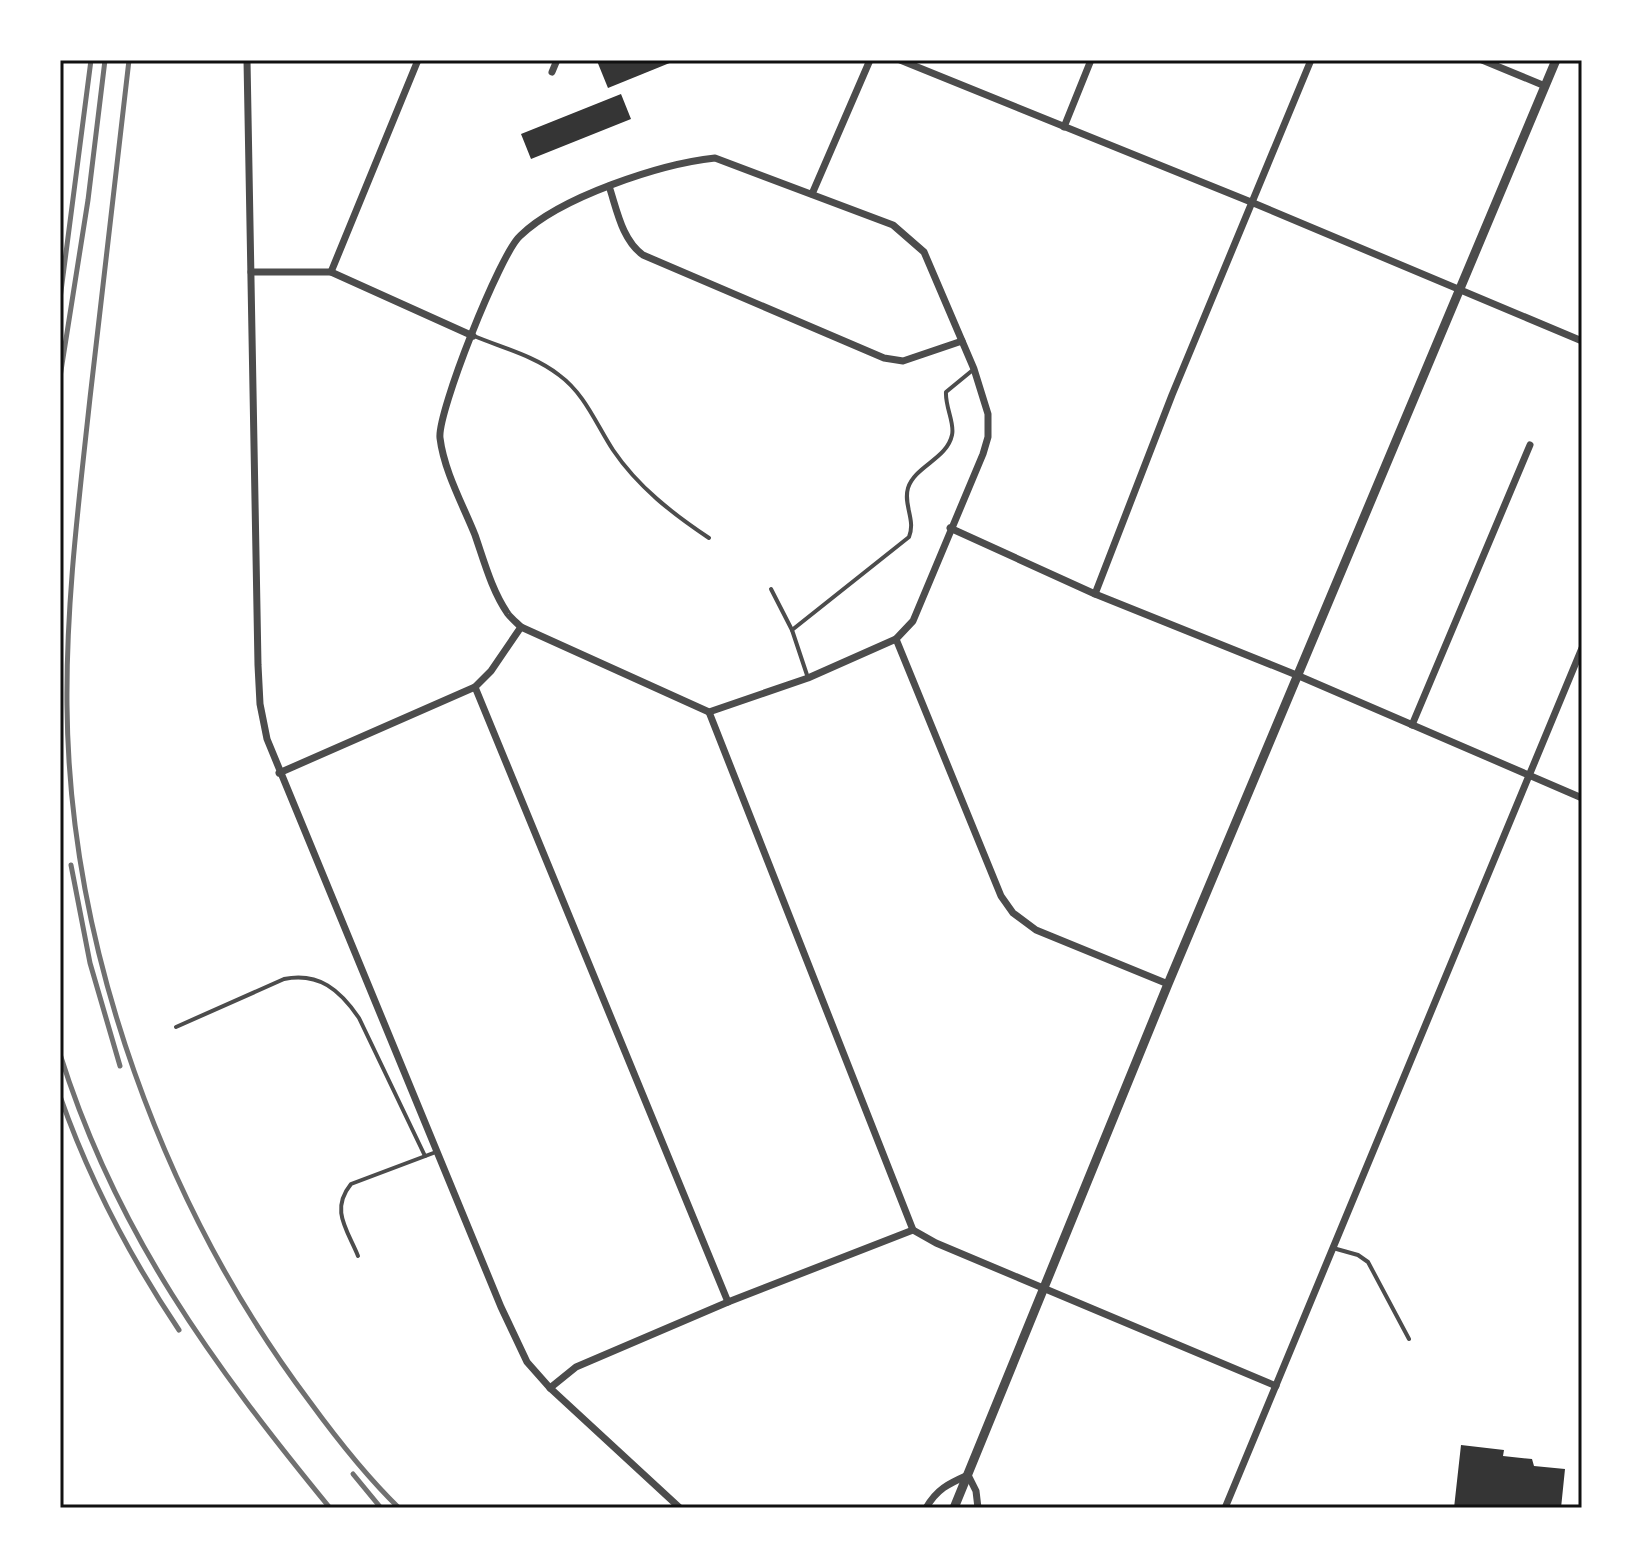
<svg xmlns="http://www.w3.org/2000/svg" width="1642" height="1568" font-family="Figtree,sans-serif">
<rect width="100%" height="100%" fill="#fff"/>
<!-- building -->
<g fill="#353535">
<polygon points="601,60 677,60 608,88 597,61"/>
<polygon points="621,94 631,119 531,159 521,134"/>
<polygon points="1461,1445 1504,1450 1503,1456 1532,1459 1534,1466 1565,1469 1561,1508 1454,1508"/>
</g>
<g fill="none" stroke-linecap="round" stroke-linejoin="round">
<!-- service -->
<g stroke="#4c4c4c" stroke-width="4">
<path d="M474,336C503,348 535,356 559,375C585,394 596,424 613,450C638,487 673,514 709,538"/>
<polyline points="771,589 792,630"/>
<path d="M808,678L792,630L909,537C916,520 903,505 908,488C915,466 947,459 952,435C955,423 945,407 946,392L974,369"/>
<path d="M176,1027L284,979C319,972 340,990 359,1018L425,1156"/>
<polyline points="1333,1248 1358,1255 1368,1262 1409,1339"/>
<path d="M358,1256C347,1229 330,1210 351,1184L436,1152"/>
</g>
<!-- minor -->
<g stroke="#4c4c4c" stroke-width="7">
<polyline points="247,60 258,665 260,704 267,739 501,1307 527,1362 550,1388 680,1508"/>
<polyline points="900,60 1251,202 1582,341"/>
<polyline points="1482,60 1545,86"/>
<polyline points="552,72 557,60"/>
<polyline points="1064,127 1091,60"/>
<path d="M715,158L893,225L924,252L974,369L988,414V437L983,454L913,621L896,639L808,678L709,712L521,627C517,623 511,618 508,614C492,591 484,561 475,535C463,505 444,471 440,438C437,413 500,254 520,236C560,197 660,164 715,158Z"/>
<path d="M609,186C617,210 622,240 643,255L884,358L903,361L962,341"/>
<polyline points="812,194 870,60"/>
<polyline points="251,272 331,272 473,336"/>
<polyline points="331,272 418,60"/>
<polyline points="950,528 1095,594 1299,676 1582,798"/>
<polyline points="1095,594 1172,395 1311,60"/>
<polyline points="896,639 1001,896 1013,913 1036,930 1168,984"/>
<polyline points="475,687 728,1302"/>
<polyline points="709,712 913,1230 936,1243 1276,1386"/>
<polyline points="1412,725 1530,445"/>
<polyline points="279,773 475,687 491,671 521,627"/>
<polyline points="550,1388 576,1367 728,1302 913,1230"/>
<path d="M926,1508C937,1489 948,1484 968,1475L976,1491L978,1508"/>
<polyline points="1225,1508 1582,648"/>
</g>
<!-- tertiary -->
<polyline stroke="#4c4c4c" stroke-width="9" points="954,1508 1168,984 1556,60"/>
<!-- rail -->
<g stroke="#707070" stroke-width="5">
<path d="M129,60C116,173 103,285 90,398C79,500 66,602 67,705C69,949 164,1208 310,1402C337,1439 366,1476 399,1508"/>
<polyline points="60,299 91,60"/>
<polyline points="60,377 88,200 105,60"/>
<polyline points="71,865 90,963 120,1066"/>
<path d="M60,1054C116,1233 213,1365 330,1508"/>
<path d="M60,1096C89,1179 130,1257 179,1330"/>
<polyline points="353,1474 381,1508"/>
</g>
</g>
<!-- border -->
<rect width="1642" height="1568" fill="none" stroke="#ffffff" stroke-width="124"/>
<rect x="62" y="62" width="1518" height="1444" fill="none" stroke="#111" stroke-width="3"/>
</svg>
